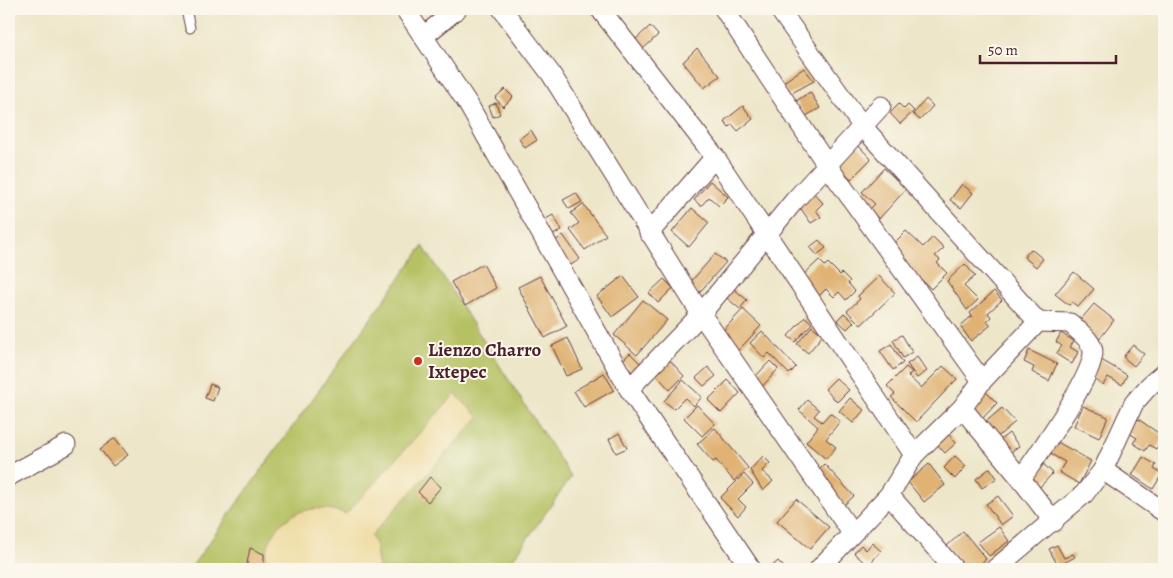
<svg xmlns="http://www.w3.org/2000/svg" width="1173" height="578" font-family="Alegreya,serif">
<rect width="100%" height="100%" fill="#fbf7ec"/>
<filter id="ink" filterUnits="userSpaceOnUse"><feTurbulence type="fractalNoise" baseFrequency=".02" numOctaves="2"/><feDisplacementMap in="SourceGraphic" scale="10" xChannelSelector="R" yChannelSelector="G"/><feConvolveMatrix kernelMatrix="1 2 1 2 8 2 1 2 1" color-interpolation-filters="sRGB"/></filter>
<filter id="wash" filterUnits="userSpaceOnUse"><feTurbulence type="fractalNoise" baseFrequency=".0096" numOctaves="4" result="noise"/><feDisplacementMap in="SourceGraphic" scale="20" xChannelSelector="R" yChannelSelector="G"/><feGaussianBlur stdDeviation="1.12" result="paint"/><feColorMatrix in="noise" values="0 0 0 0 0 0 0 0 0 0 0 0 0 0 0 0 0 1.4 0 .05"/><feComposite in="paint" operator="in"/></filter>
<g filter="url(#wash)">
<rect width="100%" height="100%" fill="#ede6c9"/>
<!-- green -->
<polygon fill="#b5c163" stroke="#807047" points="423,246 571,477 506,569 190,569"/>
<!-- sand -->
<path fill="#eeda9e" stroke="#9c7c64" d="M455,394L479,417L371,536L375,544L379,569H264C265,522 303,497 346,514Z"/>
<g id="blocks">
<!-- building -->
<g fill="#e0b375">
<polygon points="650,26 658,35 643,49 635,40"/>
<polygon points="697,48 720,76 704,88 683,62"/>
<polygon points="804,68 814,81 788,95 782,83"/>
<polygon points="505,89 513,97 503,107 495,98"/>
<polygon points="810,92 820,108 806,116 796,101"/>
<polygon points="926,99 933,106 920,120 913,114"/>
<polygon points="496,103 500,114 493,117 489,106"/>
<polygon points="899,104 904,109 908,105 914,111 900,124 890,113"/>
<polygon points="743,106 753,119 738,131 732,124 729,127 724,121"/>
<polygon points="531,130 537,140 525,148 519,139"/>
<polygon points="857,144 871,159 851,179 837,164"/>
<polygon points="884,168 906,189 879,219 869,210 875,204 862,192"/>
<polygon points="710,181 728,197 719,206 709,197 701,206 694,200"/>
<polygon points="962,184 973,193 961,208 950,200"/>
<polygon points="811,190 823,203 816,210 821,217 811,223 797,203"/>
<polygon points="576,193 582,202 569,209 563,200"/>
<polygon points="583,204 606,235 585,250 570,230 579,223 571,213"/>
<polygon points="692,208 709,223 689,247 672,232"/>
<polygon points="553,215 562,230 553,235 544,220"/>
<polygon points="906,231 923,247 933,237 944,248 935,256 940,260 937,263 947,273 931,289 921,279 919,281 891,246"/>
<polygon points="563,235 580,259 571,265 554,242"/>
<polygon points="819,240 826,248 817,255 810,247"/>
<polygon points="1031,249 1043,259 1036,267 1024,257"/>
<polygon points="715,254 726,262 698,294 688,285"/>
<polygon points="819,260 825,266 828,263 840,275 842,273 850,281 848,283 855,291 846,300 839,292 834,297 826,289 817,298 798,280"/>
<polygon points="483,264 496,288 465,306 451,282"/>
<polygon points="965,264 975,276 964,286 978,300 967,310 947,281"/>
<polygon points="1074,272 1094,289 1078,307 1072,302 1069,305 1055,294"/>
<polygon points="540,276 567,326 545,338 518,287"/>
<polygon points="623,276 639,297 612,317 597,296"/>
<polygon points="879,276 895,293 861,325 847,311 860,299 858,296"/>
<polygon points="664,279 673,288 658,303 649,293"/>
<polygon points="728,284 747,300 740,309 721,293"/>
<polygon points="994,291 1002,300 988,313 991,317 987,321 991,325 971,341 960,326 972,316 970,313"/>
<polygon points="643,300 667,320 637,355 614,335"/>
<polygon points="1094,304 1114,320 1098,341 1077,324"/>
<polygon points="743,309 761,326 732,357 719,335"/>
<polygon points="844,313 854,322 847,329 837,320"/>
<polygon points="805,317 812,323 795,342 788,336"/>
<polygon points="812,326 823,335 808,353 797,344"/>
<polygon points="762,331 796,367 789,374 769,353 764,358 750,343"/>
<polygon points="1061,333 1074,341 1070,347 1078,352 1072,364 1056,354 1062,346 1056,342"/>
<polygon points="902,335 912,352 903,358 893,340"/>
<polygon points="568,338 582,369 566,376 552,346"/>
<polygon points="891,344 903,363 893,370 880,351"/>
<polygon points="1133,345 1144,354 1134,366 1123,357"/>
<polygon points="1029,350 1057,364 1049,381 1032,372 1034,367 1024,362"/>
<polygon points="630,353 642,365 633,373 622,361"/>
<polygon points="667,357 684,376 670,390 653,371"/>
<polygon points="917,357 927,371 917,378 907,364"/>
<polygon points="1098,358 1127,375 1122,385 1108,377 1103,385 1093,379"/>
<polygon points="770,361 778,369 760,389 754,378"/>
<polygon points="943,366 957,379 916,422 891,397 895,394 887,386 906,367 912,372 908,376 921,388"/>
<polygon points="708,367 716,376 704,386 696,378"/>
<polygon points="604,373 614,390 584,407 574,391"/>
<polygon points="836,378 849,390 837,402 825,389"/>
<polygon points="683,380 702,397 694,406 685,398 674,409 664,401"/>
<polygon points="728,380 740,393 721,413 708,400"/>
<polygon points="210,384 218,387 213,401 205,398"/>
<polygon points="984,390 997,403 980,421 966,407"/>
<polygon points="850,398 864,410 853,423 839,411"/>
<polygon points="807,400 819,410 814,416 822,422 830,413 840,421 826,439 836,447 826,459 806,442 818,427 799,410"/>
<polygon points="697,405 715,424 702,436 684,418"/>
<polygon points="1083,406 1108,417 1099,438 1074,426"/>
<polygon points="1002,408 1015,422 995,439 982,425"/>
<polygon points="1138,419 1164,437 1156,449 1149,445 1145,451 1133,443 1137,438 1129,433"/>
<polygon points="715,428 748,468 734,481 716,460 713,462 697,444"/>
<polygon points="945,430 956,443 945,453 934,441"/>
<polygon points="619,433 627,448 616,453 609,439"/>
<polygon points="1009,433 1019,446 1005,456 996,443"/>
<polygon points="115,438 128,455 113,466 100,449"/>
<polygon points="1054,440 1091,461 1079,484 1059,472 1065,462 1047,452"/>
<polygon points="763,456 770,463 762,471 773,481 763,491 750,470"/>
<polygon points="955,456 966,466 955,479 944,468"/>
<polygon points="1143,457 1156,465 1154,469 1162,474 1153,489 1132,475"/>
<polygon points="1041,462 1053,473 1038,489 1027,478"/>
<polygon points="824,464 854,496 843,506 814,474"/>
<polygon points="929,464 945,485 924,502 908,482"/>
<polygon points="990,468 997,478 982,488 976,479"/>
<polygon points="744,474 753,484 738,499 746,507 738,516 720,498"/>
<polygon points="430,477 441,487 428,502 418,492"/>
<polygon points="998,496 1013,516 1001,525 986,504"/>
<polygon points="796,499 829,527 810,549 777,521"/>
<polygon points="999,527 1009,541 989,556 978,542"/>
<polygon points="963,531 986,559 974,569 966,569 947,546"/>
<polygon points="872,543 881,551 868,566 854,553 861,545 866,550"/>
<polygon points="1057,545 1064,558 1073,554 1075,557 1058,566 1049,549"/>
<polygon points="250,548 264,554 264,569 246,569"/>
<polygon points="778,561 786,569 769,569"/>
</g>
</g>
</g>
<g filter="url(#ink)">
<use href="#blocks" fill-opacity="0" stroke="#623d43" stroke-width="1"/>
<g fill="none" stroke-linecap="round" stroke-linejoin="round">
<defs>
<polyline id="lane" points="186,9 190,28"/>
<g id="street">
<polyline points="405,9 468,104 629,389 751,569"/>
<polyline points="502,9 551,74 701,314 852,533"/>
<polyline points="600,9 715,157 914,455"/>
<polyline points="724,9 827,165 982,381"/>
<path d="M779,9L863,127L1038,322L1070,323C1077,330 1093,341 1093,352C1093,378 1038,454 1021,479"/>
<polyline points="424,36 457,9"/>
<polyline points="649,233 715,157"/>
<polyline points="629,389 701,314 795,200 881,106"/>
<polyline points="962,408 1021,479 1054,522"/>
<polyline points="1103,470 1164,512"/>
<polyline points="9,476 66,445"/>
<polyline points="889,495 954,569"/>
<polyline points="819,569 889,495 914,455 962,408 982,381 1038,322"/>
<polyline points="995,569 1084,494 1103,470 1134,403 1149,386 1164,373"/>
</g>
</defs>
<!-- lane casing -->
<use href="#lane" stroke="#623d43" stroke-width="11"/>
<!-- street casing -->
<use href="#street" stroke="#623d43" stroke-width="21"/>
<!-- lane -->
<use href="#lane" stroke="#fff" stroke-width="9"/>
<!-- street -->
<use href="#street" stroke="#fff" stroke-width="19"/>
</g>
</g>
<!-- markers -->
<circle fill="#c8321e" stroke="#fbf7ec" stroke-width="2" cx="418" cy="361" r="5"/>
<g text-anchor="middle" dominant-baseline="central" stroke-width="4" stroke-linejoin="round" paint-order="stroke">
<!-- poi labels -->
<g font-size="19" font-weight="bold" fill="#4a1f2b" stroke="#fbf7ec" text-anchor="start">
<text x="428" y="350">Lienzo Charro<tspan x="428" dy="22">Ixtepec</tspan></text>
</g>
</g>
<!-- margin -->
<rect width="1173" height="578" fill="none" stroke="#fbf7ec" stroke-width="30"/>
<!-- scale -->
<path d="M980 55v8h136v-8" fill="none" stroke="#4a1f2b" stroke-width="2.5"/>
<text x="988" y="55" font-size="15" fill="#4a1f2b" stroke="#fbf7ec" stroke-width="4" paint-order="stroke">50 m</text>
</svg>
